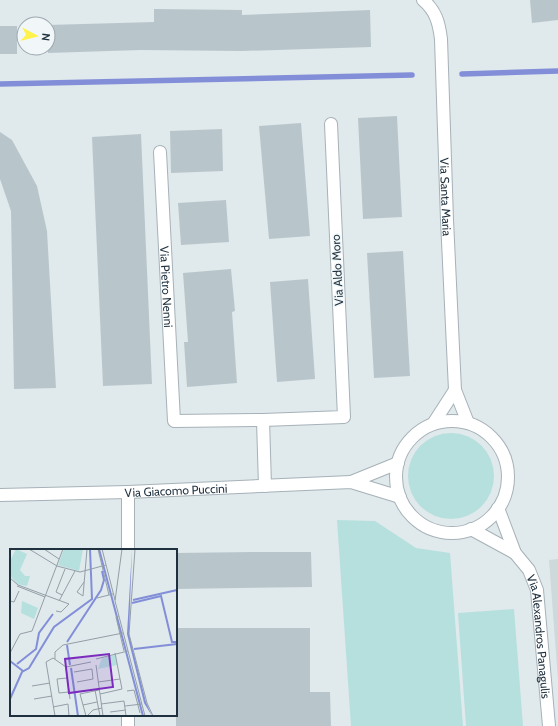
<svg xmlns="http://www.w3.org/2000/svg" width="558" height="726" font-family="Cabin,sans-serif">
<rect width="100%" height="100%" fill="#e0e9ec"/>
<!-- built -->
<polygon fill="#ced9dc" points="558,559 558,680 549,560"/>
<!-- green -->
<g fill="#b6e0de">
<circle cx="451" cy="476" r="43"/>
<polygon points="337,520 375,521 416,548 450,553 463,726 351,726"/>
<polygon points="514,609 523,726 466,726 458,613"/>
</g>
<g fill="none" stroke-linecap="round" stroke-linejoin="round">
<!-- stream -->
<g stroke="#828fd8" stroke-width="5.5">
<polyline points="462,74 558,71"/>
<polyline points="0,84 412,75"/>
</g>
</g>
<!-- building -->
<g fill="#b8c6cb">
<polygon points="530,0 558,0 558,20 532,23"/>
<polygon points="154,9 242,10 242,15 370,10 371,47 242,51 140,50 48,53 48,25 154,22"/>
<rect x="0" y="26" width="17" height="28"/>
<polygon points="397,116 402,217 363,219 358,118"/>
<polygon points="301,123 310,236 269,239 259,126"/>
<polygon points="222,129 223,171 171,173 170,131"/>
<polygon points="0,132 12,140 37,186 47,231 56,388 14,389 11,211 0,179"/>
<polygon points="141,134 152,384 103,386 92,137"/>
<polygon points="226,200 229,242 181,245 178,203"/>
<polygon points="403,251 410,376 374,378 367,253"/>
<polygon points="231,269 235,311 232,312 237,383 187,387 184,342 188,342 183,273"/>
<polygon points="308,279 315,379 277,382 270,282"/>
<polygon points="252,552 311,552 312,587 176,589 176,553"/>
<polygon points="176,628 310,628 310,692 330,692 331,726 176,726"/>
</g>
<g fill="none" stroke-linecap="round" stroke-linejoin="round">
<defs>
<g id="minor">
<path id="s1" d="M423,0C436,11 439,23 441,39L447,220L455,390L468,423"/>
<path id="s2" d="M160,152L174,421L263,420L344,417L331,124"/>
<polyline points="263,420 265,486"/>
<circle cx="452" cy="477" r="56"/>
<polyline points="433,424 455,390"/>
<polyline points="351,482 398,463"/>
<polyline points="128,492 128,550"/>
<path id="s3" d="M0,495L128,492L351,482L400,497"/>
<path id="s4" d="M498,508L515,553L529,570L537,590L549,726"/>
<polyline points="471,529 515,553"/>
<polyline points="128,726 128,715"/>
</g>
</defs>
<!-- minor casing -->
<use href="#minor" stroke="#a6b2b8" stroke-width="14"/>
<!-- minor -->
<use href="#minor" stroke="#fff" stroke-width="12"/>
</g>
<g text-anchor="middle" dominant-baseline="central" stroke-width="3" stroke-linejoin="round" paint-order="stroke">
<!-- street labels -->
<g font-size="12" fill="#1f313f" stroke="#f1f7f9">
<text stroke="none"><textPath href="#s1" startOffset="202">Via Santa Maria</textPath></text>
<text transform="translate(337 270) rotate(-93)">Via Aldo Moro</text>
<text stroke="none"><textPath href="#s2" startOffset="135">Via Pietro Nenni</textPath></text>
<text stroke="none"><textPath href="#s3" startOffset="176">Via Giacomo Puccini</textPath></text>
<text stroke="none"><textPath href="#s4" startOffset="138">Via Alexandros Panagulis</textPath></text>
</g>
</g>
<!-- overview -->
<g transform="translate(10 549)">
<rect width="167" height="167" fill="#e0e9ec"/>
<path d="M6,0L17,5L10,21L15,27H20L17,37L7,35L0,26V12ZM54,0H73L69,22L48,16ZM12,52L28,59L24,70L11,64ZM105,106L107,116L88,120L92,109Z" fill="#b6e0de"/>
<path d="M122,0L119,85L136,153L142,167L134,154L117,85Z" fill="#828fd8"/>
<path fill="none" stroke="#828fd8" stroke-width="2" d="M89,0L133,167M123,51L167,41M122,54L151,47L162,93H167M57,93L91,41L94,31L92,22M57,96L60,116M124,100L167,95M0,112L13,122M7,115L26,100L29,84L43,65M61,119L68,167M0,150L12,123L19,119L44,78L82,50L80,0"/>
<path fill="none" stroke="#939fa7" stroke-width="1" d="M19,0L47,17L70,23L96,16M34,0L49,10M88,0L99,46M92,0L105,51M112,0L105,52L135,167M125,0L119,85L137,154L143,167M0,29L8,36L59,55L51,63L46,62M74,33L67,43L73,47L77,0M7,37L35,48M52,46L46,43L55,20M87,49L103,45M0,52L4,53L9,42M49,52L65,22M109,67L106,68L114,102M0,104L10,85L22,82L53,0M105,104L110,130M45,110V103L53,96L113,84M86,110L118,102M86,116L93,167M56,118L60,150M56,118L81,113M64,123L82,120L83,130L67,133M57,129L47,130L49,144L59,143M88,133L110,130L112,140L90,145M22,137L40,134M85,141L90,167M117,142L124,141L130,164M24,150L42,147M91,155L114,152L116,167M73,156L87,153M115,157L132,155M43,158L58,155L59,167M100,163L116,161M45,167L36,113L43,109L56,118M76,167L70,145L89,141M77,167L83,161L92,159"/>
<path fill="#7b2cbf" fill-opacity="0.15" stroke="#7b2cbf" stroke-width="2" d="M99,105L103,138L59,144L55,110Z"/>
<rect width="167" height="167" fill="none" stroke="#1f313f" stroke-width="2"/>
</g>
<!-- north arrow -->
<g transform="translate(36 36) rotate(97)"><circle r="19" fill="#f1f7f9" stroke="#9da8af"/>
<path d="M0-3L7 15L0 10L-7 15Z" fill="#fff34b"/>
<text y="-6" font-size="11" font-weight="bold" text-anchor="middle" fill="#1f313f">N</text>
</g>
</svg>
